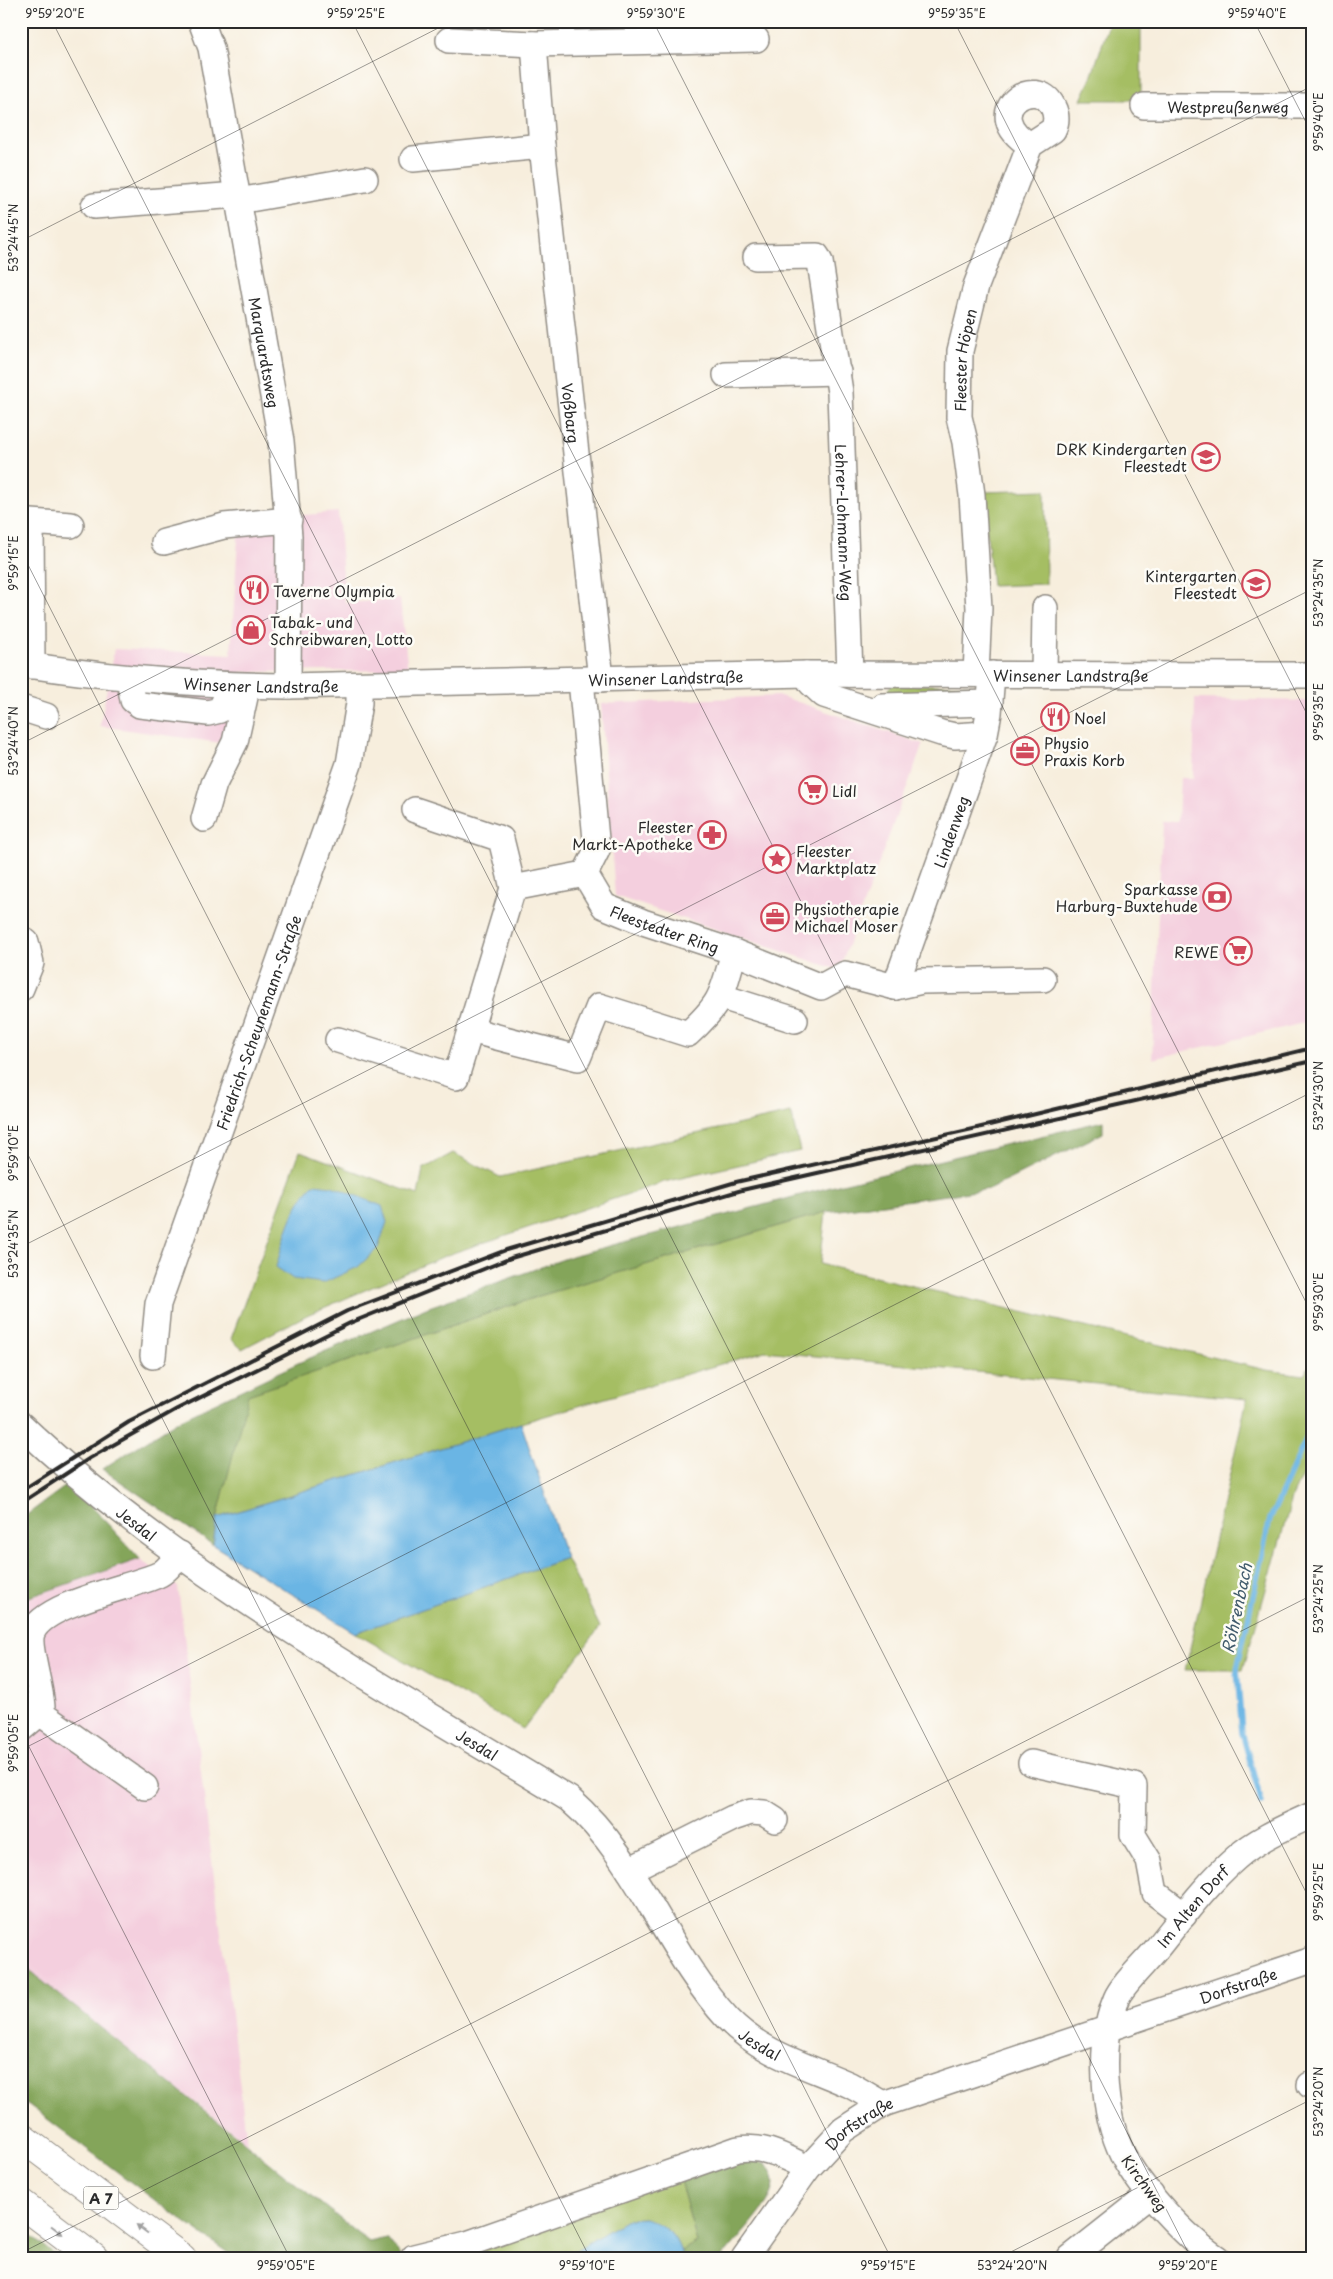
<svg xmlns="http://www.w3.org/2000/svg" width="1333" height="2279" font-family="'Playpen Sans',sans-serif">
<rect width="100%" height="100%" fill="#fdfcf7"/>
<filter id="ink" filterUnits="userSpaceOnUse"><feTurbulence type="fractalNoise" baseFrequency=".02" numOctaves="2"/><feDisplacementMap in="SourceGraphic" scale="10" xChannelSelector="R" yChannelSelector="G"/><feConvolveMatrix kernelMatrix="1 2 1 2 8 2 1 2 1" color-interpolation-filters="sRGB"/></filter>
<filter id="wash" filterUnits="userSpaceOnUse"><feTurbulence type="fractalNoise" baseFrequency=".0096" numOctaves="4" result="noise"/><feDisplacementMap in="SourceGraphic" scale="20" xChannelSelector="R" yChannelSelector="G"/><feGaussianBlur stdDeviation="1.12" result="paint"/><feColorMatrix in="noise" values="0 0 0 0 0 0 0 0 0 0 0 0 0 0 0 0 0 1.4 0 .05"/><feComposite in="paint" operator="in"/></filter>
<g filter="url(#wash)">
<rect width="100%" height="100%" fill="#f7eedd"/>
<!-- built -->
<g fill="#f4cfde">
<polygon points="338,512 345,603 400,599 408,670 242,672 221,743 100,726 114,649 231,654 239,521"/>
<polygon points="780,696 923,744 839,970 615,896 601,704"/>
<polygon points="1195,699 1312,701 1312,1021 1152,1059 1162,821 1178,821 1180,778 1193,778"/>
<polygon points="140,1559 178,1587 247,2143 21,1964 21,1601"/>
</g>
<!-- green -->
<g fill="#a5be64" stroke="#687448">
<polygon points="1110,21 1141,21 1141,100 1081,100 1091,78"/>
<polygon points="1045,490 1046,584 992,586 983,492"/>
<polygon points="892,685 968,685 968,698 889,695 888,689"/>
<polygon points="791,1113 800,1151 664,1182 447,1255 307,1315 242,1349 231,1339 300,1151 418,1195 423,1169 453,1153 500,1177"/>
<polygon points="826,1212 820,1264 1266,1370 1304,1375 1312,1361 1312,1455 1293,1495 1243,1670 1185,1670 1247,1399 765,1351 521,1423 217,1518 247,1395 539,1296"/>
<polygon points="566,1558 600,1627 523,1729 355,1633"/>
<polygon points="679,2177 697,2242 681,2251 670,2232 645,2218 628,2219 563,2258 454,2258"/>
</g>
<!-- forest -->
<g fill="#84a55a" stroke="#586842">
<polygon points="1103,1121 1103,1133 990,1189 826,1212 539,1296 248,1395 217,1518 213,1545 102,1469 181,1419 298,1363 426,1308 575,1255 842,1184"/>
<polygon points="70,1483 140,1559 21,1600 21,1519"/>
<polygon points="21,1964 369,2242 387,2238 403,2258 235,2258 161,2205 21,2099"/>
<path d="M737,2157L766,2163C771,2171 776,2179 773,2189C770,2206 734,2242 722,2258H682L681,2251L697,2242L679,2177Z"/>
<polygon points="21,2229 59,2258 21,2258"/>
</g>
<!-- water -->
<g fill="#6bb5e4" stroke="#4b7088">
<path d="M314,1184L332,1186L382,1206L387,1222L378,1248L358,1267L323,1283L293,1279L276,1267C285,1238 292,1205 314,1184Z"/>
<polygon points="521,1423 566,1558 355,1633 213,1545 217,1518"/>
<path d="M645,2218C665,2225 678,2236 682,2258H563L628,2219Z"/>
</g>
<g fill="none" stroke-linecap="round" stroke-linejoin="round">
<!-- stream -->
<polyline stroke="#6bb5e4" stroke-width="5.5" points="1262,1803 1242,1733 1237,1669 1270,1519 1312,1426"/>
</g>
</g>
<g filter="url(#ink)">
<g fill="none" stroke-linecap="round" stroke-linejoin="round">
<defs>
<g id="minor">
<path id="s1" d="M201,21L211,48L281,441L289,536L288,686"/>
<polyline points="449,40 534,44 756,39"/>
<path id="s2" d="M534,44L542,146L601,679"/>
<path id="s3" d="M1144,106H1312"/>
<polyline points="413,159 542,146"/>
<polyline points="238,201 365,179"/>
<polyline points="94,206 237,195"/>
<path id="s4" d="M756,257L817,256L820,262L840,392L850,674"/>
<polyline points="726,375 838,372"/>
<polyline points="164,542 224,526 289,520"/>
<path id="s5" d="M21,664C110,678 199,685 288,686L806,674L1312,675"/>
<polyline points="32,666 31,522 71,525"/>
<polyline points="806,674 811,683 824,695 941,733 955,736 985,734"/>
<path id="s6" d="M976,674L979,608L972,495L965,442L959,417L960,351L976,286L1030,145C976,112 1037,72 1053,107C1057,115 1057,122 1053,130L1030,145"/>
<polyline points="1044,674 1045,608"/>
<polyline points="129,678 133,700 140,705 208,713 220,710 232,686"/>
<polyline points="581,680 597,850 585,874"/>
<polyline points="882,706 990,703"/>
<polyline points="21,708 46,716"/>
<polyline points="415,810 501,839 513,888"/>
<polyline points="204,819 214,784 235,742 245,697 245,686"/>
<path id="s7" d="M585,874L604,906L643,922L734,952L821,987L845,974L895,987L922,981L1043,979"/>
<polyline points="21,939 26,942 31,963 21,988"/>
<path id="s8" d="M895,987L985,734L989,713L992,674"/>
<polyline points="722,997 795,1020"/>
<path d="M470,1030L578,1058L599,1006L688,1034C722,1003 722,995 734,952"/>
<polyline points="338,1040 456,1077 513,888 585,874"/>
<path id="s9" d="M153,1356L158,1304L349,764L359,703V686"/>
<path id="s10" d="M21,1425C181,1577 382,1685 569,1799C639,1859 666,1952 728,2019C761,2054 808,2066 850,2085C861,2091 872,2098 883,2104"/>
<polyline points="40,1713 145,1787"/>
<path d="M21,1729L40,1713L42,1708C42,1690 27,1646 32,1633C43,1603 129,1588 158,1575C166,1572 174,1560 180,1554"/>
<polyline points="1031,1763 1134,1786 1133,1835 1149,1861 1155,1893 1184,1915"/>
<polyline points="629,1870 733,1818 751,1812 764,1813 775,1820"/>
<polyline points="1310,2085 1312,2084"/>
<path d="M414,2257L467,2244L738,2149C765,2145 784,2157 808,2168"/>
<path id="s11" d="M744,2258L808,2168L843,2130L883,2104L1312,1960"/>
<polyline points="1070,2258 1151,2194"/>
<path id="s12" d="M1217,2258C1186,2238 1140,2188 1123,2155C1102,2113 1098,2042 1116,1999C1122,1985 1143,1965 1154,1952C1180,1920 1205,1885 1236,1858C1257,1839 1286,1827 1312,1815"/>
</g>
<g id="highway">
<polyline points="21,2137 182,2258"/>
<polyline points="21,2203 94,2258"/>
</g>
</defs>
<!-- minor casing -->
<use href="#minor" stroke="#918c84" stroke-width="28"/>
<!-- highway casing -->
<use href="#highway" stroke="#918c84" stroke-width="30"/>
<!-- minor -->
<use href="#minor" stroke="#fff" stroke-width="25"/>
<!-- highway -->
<use href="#highway" stroke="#fff" stroke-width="28"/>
<!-- rail -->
<g stroke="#2b2b2b" stroke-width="4">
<polyline points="21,1491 129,1422 347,1311 506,1250 736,1182 977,1128 1312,1048"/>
<polyline points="21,1503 90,1458 177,1409 350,1323 511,1258 742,1190 1312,1061"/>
</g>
</g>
<!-- one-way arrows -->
<defs><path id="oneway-solid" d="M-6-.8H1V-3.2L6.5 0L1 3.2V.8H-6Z" transform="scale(1.25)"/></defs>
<g fill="#a0a0a0">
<use href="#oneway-solid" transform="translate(142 2229) rotate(-143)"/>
<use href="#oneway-solid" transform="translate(57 2230) rotate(37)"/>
</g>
</g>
<!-- ticks -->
<path fill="none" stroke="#2b2b2b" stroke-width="1" stroke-opacity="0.45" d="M52,21L1191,2258M352,21L1312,1904M653,21L1312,1314M954,21L1312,724M1254,21L1312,134M21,241L452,21M21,551L891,2258M21,744L1312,86M21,1141L590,2258M21,1247L1312,589M21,1731L290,2258M21,1750L1312,1092M21,2253L1312,1595M999,2258L1312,2099"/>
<!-- icons -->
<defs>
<symbol id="school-ring" viewBox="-11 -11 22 22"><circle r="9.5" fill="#fdfcf7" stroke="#d1495b" stroke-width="1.5"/><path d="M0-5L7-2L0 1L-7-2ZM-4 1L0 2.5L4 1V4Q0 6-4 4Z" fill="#d1495b"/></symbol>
<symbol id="restaurant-ring" viewBox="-11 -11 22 22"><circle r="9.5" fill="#fdfcf7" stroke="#d1495b" stroke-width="1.5"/><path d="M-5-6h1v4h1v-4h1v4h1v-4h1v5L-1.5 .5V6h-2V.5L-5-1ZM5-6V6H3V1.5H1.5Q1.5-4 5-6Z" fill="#d1495b"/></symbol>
<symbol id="shop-ring" viewBox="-11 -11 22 22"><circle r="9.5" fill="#fdfcf7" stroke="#d1495b" stroke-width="1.5"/><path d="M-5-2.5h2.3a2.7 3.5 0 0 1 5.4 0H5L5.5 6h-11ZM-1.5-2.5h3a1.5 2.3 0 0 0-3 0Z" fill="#d1495b"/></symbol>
<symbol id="office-ring" viewBox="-11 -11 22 22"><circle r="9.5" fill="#fdfcf7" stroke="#d1495b" stroke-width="1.5"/><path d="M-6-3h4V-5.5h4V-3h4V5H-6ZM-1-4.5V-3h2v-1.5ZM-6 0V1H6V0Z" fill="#d1495b"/></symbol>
<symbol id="supermarket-ring" viewBox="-11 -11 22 22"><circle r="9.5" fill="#fdfcf7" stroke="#d1495b" stroke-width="1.5"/><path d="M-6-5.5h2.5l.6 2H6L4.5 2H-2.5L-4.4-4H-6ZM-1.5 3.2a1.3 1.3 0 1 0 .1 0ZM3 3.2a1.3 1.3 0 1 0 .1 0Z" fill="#d1495b"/></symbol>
<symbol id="pharmacy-ring" viewBox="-11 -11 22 22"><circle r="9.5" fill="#fdfcf7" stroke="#d1495b" stroke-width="1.5"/><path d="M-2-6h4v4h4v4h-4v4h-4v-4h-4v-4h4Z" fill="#d1495b"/></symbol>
<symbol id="sight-ring" viewBox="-11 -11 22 22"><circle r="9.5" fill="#fdfcf7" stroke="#d1495b" stroke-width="1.5"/><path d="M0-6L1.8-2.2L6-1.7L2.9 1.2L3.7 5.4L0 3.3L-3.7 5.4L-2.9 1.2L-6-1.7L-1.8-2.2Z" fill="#d1495b"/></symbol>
<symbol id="bank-ring" viewBox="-11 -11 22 22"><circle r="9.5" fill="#fdfcf7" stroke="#d1495b" stroke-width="1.5"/><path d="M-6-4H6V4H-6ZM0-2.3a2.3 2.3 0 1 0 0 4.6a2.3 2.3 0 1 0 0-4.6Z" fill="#d1495b"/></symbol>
</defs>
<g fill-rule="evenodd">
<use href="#school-ring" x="1190" y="441" width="32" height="32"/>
<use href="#school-ring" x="1240" y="568" width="32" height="32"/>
<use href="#restaurant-ring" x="238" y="574" width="32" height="32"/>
<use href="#shop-ring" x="235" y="614" width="32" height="32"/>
<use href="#restaurant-ring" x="1039" y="701" width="32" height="32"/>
<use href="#office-ring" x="1009" y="735" width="32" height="32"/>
<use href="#supermarket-ring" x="797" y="774" width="32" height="32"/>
<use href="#pharmacy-ring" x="696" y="819" width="32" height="32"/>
<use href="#sight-ring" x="761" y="843" width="32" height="32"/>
<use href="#bank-ring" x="1201" y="881" width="32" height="32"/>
<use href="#office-ring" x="759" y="901" width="32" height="32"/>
<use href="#supermarket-ring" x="1222" y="935" width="32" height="32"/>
</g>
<g text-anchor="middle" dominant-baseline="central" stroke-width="5" stroke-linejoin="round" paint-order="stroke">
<!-- shield labels -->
<rect fill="#fdfcf7" stroke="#6a6a68" stroke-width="1" x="83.5" y="2186.5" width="35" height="23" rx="4"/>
<g font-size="14" font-weight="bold" fill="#2b2b2b">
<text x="101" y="2198">A 7</text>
</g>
<!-- street labels -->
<g font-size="15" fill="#2b2b2b" stroke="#fdfcf7">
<text stroke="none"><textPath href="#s3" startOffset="84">Westpreußenweg</textPath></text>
<text stroke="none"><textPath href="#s1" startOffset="338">Marquardtsweg</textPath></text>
<text stroke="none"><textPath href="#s6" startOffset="316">Fleester Höpen</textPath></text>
<text stroke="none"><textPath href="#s2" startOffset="371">Voßbarg</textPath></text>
<text stroke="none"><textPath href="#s4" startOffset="330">Lehrer-Lohmann-Weg</textPath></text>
<text stroke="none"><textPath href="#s5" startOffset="1051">Winsener Landstraße</textPath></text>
<text stroke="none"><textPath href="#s5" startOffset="646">Winsener Landstraße</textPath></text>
<text stroke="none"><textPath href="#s5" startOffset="241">Winsener Landstraße</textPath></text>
<text stroke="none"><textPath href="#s8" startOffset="165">Lindenweg</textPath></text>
<text stroke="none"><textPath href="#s7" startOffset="102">Fleestedter Ring</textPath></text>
<text stroke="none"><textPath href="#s9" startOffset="351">Friedrich-Scheunemann-Straße</textPath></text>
<text stroke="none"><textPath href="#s10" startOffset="152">Jesdal</textPath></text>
<text stroke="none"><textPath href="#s10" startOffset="558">Jesdal</textPath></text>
<text stroke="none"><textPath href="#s12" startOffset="421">Im Alten Dorf</textPath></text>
<text stroke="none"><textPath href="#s11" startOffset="584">Dorfstraße</textPath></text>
<text stroke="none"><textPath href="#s10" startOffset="978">Jesdal</textPath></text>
<text stroke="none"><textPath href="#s11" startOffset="179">Dorfstraße</textPath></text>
<text transform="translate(1145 2183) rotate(54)">Kirchweg</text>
</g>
<!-- poi labels -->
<g font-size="15" fill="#2b2b2b" stroke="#fdfcf7" text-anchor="start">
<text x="1187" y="448" text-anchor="end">DRK Kindergarten<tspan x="1187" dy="17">Fleestedt</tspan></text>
<text x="1237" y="575" text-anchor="end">Kintergarten<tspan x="1237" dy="17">Fleestedt</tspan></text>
<text x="273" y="590">Taverne Olympia</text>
<text x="270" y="621">Tabak- und<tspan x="270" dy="17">Schreibwaren, Lotto</tspan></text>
<text x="1074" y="717">Noel</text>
<text x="1044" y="742">Physio<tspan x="1044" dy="17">Praxis Korb</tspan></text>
<text x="832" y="790">Lidl</text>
<text x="693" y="826" text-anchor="end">Fleester<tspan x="693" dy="17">Markt-Apotheke</tspan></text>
<text x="796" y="850">Fleester<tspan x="796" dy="17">Marktplatz</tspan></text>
<text x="1198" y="888" text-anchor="end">Sparkasse<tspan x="1198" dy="17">Harburg-Buxtehude</tspan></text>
<text x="794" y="908">Physiotherapie<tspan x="794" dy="17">Michael Moser</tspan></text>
<text x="1219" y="951" text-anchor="end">REWE</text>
</g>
<!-- water labels -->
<g font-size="16" font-style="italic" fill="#415b6c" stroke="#fdfcf7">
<text transform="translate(1236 1608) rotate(-78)">Röhrenbach</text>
</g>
</g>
<!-- margin -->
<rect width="1333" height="2279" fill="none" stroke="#fdfcf7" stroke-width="55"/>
<rect x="28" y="28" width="1278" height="2224" fill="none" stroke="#2b2b2b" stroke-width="2"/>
<g font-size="12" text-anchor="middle" fill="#2b2b2b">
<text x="55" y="18">9°59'20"E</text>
<text x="356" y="18">9°59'25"E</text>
<text x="656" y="18">9°59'30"E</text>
<text x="957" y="18">9°59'35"E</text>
<text x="1257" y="18">9°59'40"E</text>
<text transform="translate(1319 122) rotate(-90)" y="4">9°59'40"E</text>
<text transform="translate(14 238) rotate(-90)" y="4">53°24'45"N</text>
<text transform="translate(14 563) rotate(-90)" y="4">9°59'15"E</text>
<text transform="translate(1319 593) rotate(-90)" y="4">53°24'35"N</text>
<text transform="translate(1319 712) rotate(-90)" y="4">9°59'35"E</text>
<text transform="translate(14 741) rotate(-90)" y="4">53°24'40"N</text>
<text transform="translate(1319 1096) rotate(-90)" y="4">53°24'30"N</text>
<text transform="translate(14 1153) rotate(-90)" y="4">9°59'10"E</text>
<text transform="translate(14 1244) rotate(-90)" y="4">53°24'35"N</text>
<text transform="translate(1319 1302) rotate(-90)" y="4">9°59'30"E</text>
<text transform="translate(1319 1599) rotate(-90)" y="4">53°24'25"N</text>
<text transform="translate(14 1743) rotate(-90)" y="4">9°59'05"E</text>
<text transform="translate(1319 1892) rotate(-90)" y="4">9°59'25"E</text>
<text transform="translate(1319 2102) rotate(-90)" y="4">53°24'20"N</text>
<text x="286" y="2270">9°59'05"E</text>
<text x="587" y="2270">9°59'10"E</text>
<text x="888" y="2270">9°59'15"E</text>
<text x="1012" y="2270">53°24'20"N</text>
<text x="1188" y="2270">9°59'20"E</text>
</g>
</svg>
